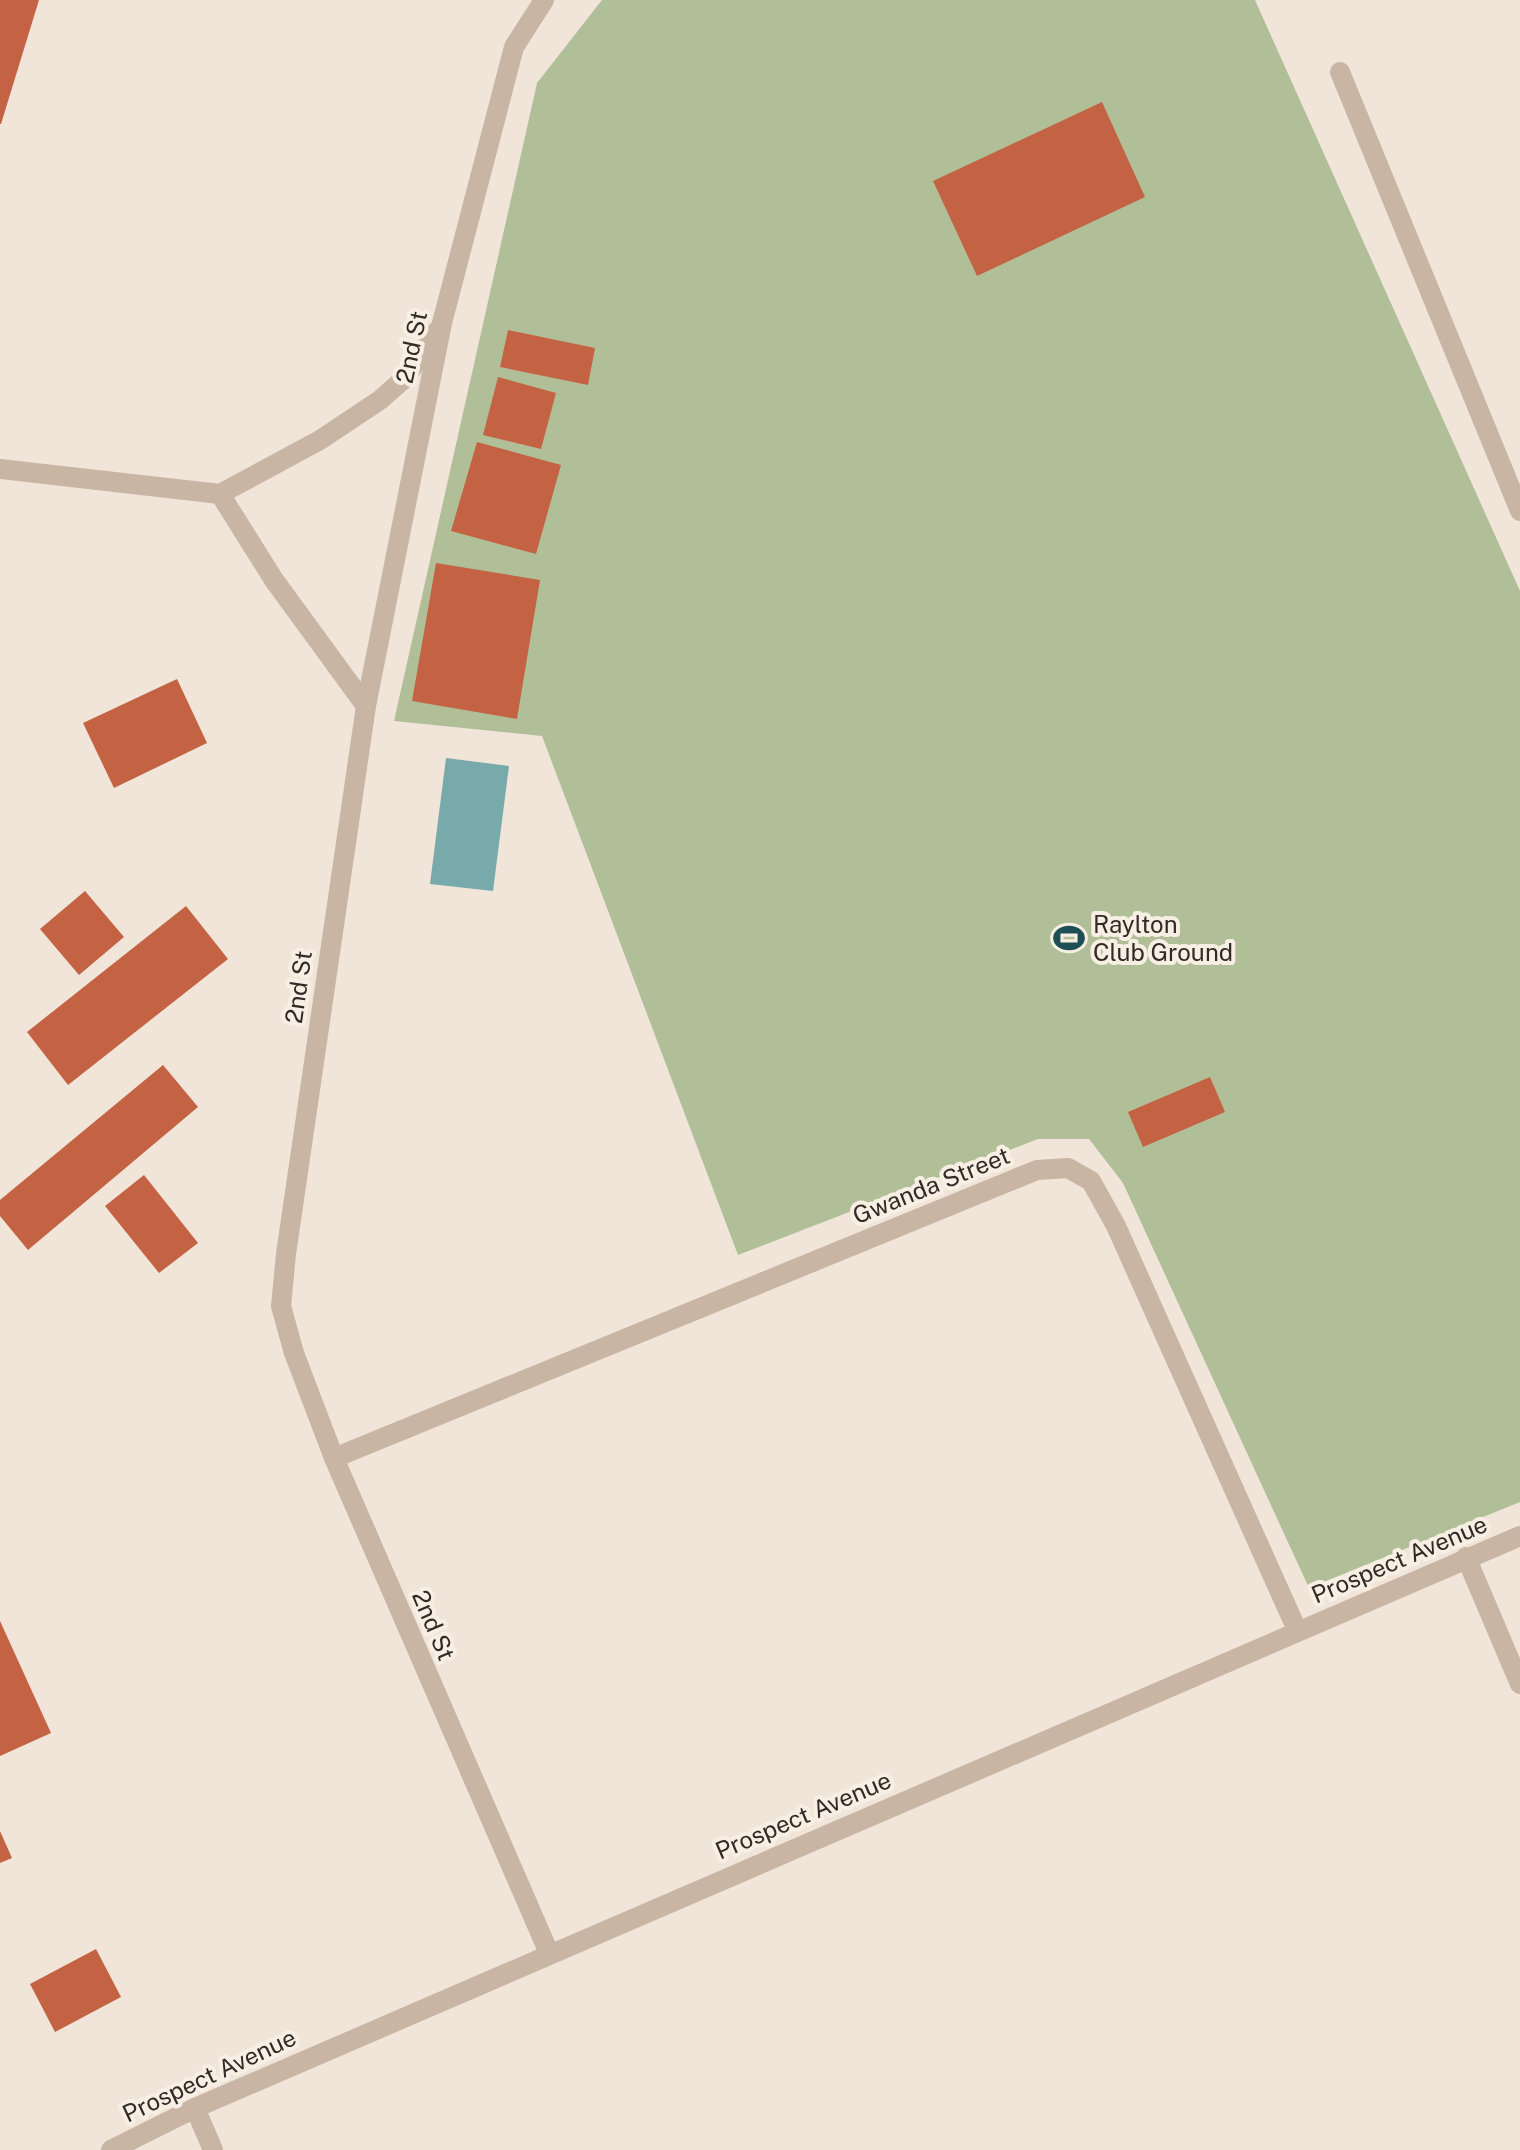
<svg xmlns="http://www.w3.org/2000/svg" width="1520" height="2150" font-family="'Public Sans',sans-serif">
<rect width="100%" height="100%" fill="#f0e5d8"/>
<!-- green -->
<polygon fill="#b1bf99" points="602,0 1255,0 1520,591 1520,1502 1309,1588 1123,1183 1089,1139 1038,1139 738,1255 542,736 394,721 537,83"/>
<!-- water -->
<polygon fill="#78aaac" points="446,758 509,766 493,891 430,884"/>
<!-- building -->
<g fill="#c36343">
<polygon points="0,0 39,0 1,124 0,124"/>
<polygon points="1102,102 1145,197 977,276 933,181"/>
<polygon points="508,330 595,348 588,385 500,367"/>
<polygon points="498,377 556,393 541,449 483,435"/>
<polygon points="477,442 561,465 536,554 451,531"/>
<polygon points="436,563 540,580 517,719 412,701"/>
<polygon points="177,679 207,743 114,788 83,723"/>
<polygon points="85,891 124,937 79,975 40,929"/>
<polygon points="186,906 228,959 68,1085 27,1032"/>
<polygon points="163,1065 198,1107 28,1250 0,1216 0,1200"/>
<polygon points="1210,1077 1225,1112 1143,1147 1128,1112"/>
<polygon points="144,1175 198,1243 159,1273 105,1206"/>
<polygon points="0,1621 51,1733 0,1756"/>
<polygon points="0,1831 12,1858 0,1863"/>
<polygon points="96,1949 121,1997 55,2032 30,1984"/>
</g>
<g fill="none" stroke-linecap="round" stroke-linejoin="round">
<!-- minor -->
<g stroke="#c8b5a4" stroke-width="20">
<polyline points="544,0 514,47 442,323 366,706 286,1254 281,1306 294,1353 334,1458 549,1953"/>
<polyline points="1340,72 1520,511"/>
<polyline points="0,469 220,494 320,440 380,400 406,377 436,332"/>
<polyline points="220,494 274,580 366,706"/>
<polyline points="334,1458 1037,1170 1068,1168 1091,1181 1116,1226 1297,1630"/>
<polyline points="1466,1557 1520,1684"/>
<polyline points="195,2108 213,2150"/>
<polyline points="111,2150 195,2108 1520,1536"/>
</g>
</g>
<!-- icons -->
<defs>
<symbol id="stadium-bare" viewBox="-9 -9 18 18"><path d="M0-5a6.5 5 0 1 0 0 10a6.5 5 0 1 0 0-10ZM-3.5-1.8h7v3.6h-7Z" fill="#1d4f54" stroke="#f8efe4" stroke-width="2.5" paint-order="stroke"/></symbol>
</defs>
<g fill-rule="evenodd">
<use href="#stadium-bare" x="1047" y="916" width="44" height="44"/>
</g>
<g text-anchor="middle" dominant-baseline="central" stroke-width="8" stroke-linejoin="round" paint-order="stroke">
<!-- street labels -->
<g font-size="24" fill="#332a26" stroke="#f8efe4">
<text transform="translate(411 347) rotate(-78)">2nd St</text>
<text transform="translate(298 987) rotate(-82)">2nd St</text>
<text transform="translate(931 1185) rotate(-22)">Gwanda Street</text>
<text transform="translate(1399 1559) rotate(-23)">Prospect Avenue</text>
<text transform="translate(434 1625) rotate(67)">2nd St</text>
<text transform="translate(803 1815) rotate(-23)">Prospect Avenue</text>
<text transform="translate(209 2075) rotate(-25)">Prospect Avenue</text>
</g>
<!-- poi labels -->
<g font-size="24" fill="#332a26" stroke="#f8efe4" text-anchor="start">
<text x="1093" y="924">Raylton<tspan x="1093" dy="28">Club Ground</tspan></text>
</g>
</g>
</svg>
